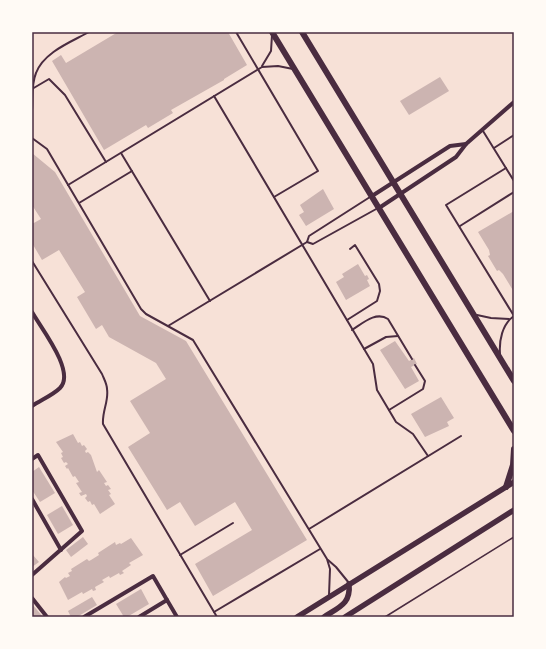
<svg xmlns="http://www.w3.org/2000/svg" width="546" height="649" font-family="Mulish,sans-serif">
<rect width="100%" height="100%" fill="#f7e1d7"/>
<!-- building -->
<g fill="#ccb4b1">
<polygon points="118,32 228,32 247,65 224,79 224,80 171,110 173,113 148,128 146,125 104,150 52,61 61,55 66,63"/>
<polygon points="440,77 449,91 409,115 400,101"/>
<polygon points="32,153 55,172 140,316 186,341 307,540 213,596 195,564 252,530 235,502 195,526 180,502 167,510 128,447 150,433 130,401 166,379 156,363 109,337 102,325 96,329 77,297 85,292 59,250 42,260 32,243 32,224 41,219 32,205"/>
<polygon points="323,189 334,209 306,226 299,215 304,212 300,205"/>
<polygon points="514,211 514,292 503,274 499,270 497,271 488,256 490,255 489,250 478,232"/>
<polygon points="358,264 365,276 367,275 369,279 367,280 370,286 346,300 336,282 344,277 342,274"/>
<polygon points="395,341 409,361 414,358 417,364 411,367 419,381 405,389 380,350"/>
<polygon points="441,397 454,418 447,422 449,426 425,437 411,414"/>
<polygon points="73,434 78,443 80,442 82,446 84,445 87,449 85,451 86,453 88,452 91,455 97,472 99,470 107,482 104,483 106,486 108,485 111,489 108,490 111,494 109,495 115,504 100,514 94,504 92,505 90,501 88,502 85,498 87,496 86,494 81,496 79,493 82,492 76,483 79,482 75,476 73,477 68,468 67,469 65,466 68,464 66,462 64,463 61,458 63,457 61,453 63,452 56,442"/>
<polygon points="39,467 55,493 40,502 32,490 32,472"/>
<polygon points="62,506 73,525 58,534 47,515"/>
<polygon points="83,537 88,544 71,557 66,550"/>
<polygon points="131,538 143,555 129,563 131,565 122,571 124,573 120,575 119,573 110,578 109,576 102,580 104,582 95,587 96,590 93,591 92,589 83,594 82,592 68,600 59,582 65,577 66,578 70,576 68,573 72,571 71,569 87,559 89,561 91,560 99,555 98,553 115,542 116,545 120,543 121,544"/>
<polygon points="32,554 39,562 32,567"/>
<polygon points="141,589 149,604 127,617 124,617 116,604"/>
<polygon points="92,597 97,605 77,617 71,617 68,611"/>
<polygon points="32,604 43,617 32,617"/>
</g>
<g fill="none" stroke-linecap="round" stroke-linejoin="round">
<!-- path -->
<polyline stroke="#4a2c40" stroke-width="1.5" points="385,617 514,537"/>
<!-- service -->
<g stroke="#4a2c40" stroke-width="2">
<polyline points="236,32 318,171 274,197"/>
<polyline points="262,66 271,51 272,35"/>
<polyline points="32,89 49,79 65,95 106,162"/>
<polyline points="214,96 373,364 377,390 380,395 396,422 413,434 428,456"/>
<path d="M32,110C33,98 31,85 36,73C44,52 71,42 89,32"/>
<polyline points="483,131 514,181"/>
<polyline points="32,138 47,149 141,309 146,314 193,340 327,559 330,569 329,595"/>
<polyline points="494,148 514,135"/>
<polyline points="121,153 210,301"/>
<polyline points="506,168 446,205 514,316"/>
<polyline points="68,185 262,67 278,66 293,69"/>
<polyline points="79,203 132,171"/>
<polyline points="460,226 514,192"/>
<polyline points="307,242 313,244 378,208"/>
<path d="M32,261L102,374C104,379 107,384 107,389C109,401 102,411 103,424L217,617"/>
<polyline points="477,315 491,318 509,319"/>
<polyline points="347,320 377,301 380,291 379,284 355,245 350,249"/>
<polyline points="168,326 307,242 309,236 370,197"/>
<path d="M352,330C363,323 376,311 388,319L412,359"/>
<polyline points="364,349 386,337 398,336"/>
<path d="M500,354C499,341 502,324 514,316"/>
<polyline points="389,410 423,389 425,381 415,365"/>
<polyline points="309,529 461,436"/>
<polyline points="180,555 233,523"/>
<polyline points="328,560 336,567 349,583"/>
<polyline points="214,612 320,549"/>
</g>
<!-- minor -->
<g stroke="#4a2c40" stroke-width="4">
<polyline points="372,196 450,146 466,144"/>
<polyline points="379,208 456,157 466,144 514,102"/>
<path d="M32,312C41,328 76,372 60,388C53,395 41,400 32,406"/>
<polyline points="32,459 38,455 82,531 32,575"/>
<polyline points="32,499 61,550"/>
<polyline points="32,598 47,617"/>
<polyline points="84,617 153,576 167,600"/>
<polyline points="139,617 167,600 177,617"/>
</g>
<!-- secondary -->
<g stroke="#4a2c40" stroke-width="5.5">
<polyline points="297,617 514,482"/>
<path d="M324,617C339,607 351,604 349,584"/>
<polyline points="345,617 514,510"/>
</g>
<!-- primary -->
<g stroke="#4a2c40" stroke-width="6">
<polyline points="272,32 514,431"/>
<polyline points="302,32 514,381"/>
<polyline points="506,487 513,465 514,449"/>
</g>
</g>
<!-- border -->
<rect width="546" height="649" fill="none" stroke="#fffaf5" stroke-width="66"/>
<rect x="33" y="33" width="480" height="583" fill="none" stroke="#4a2c40" stroke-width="1.5"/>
</svg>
